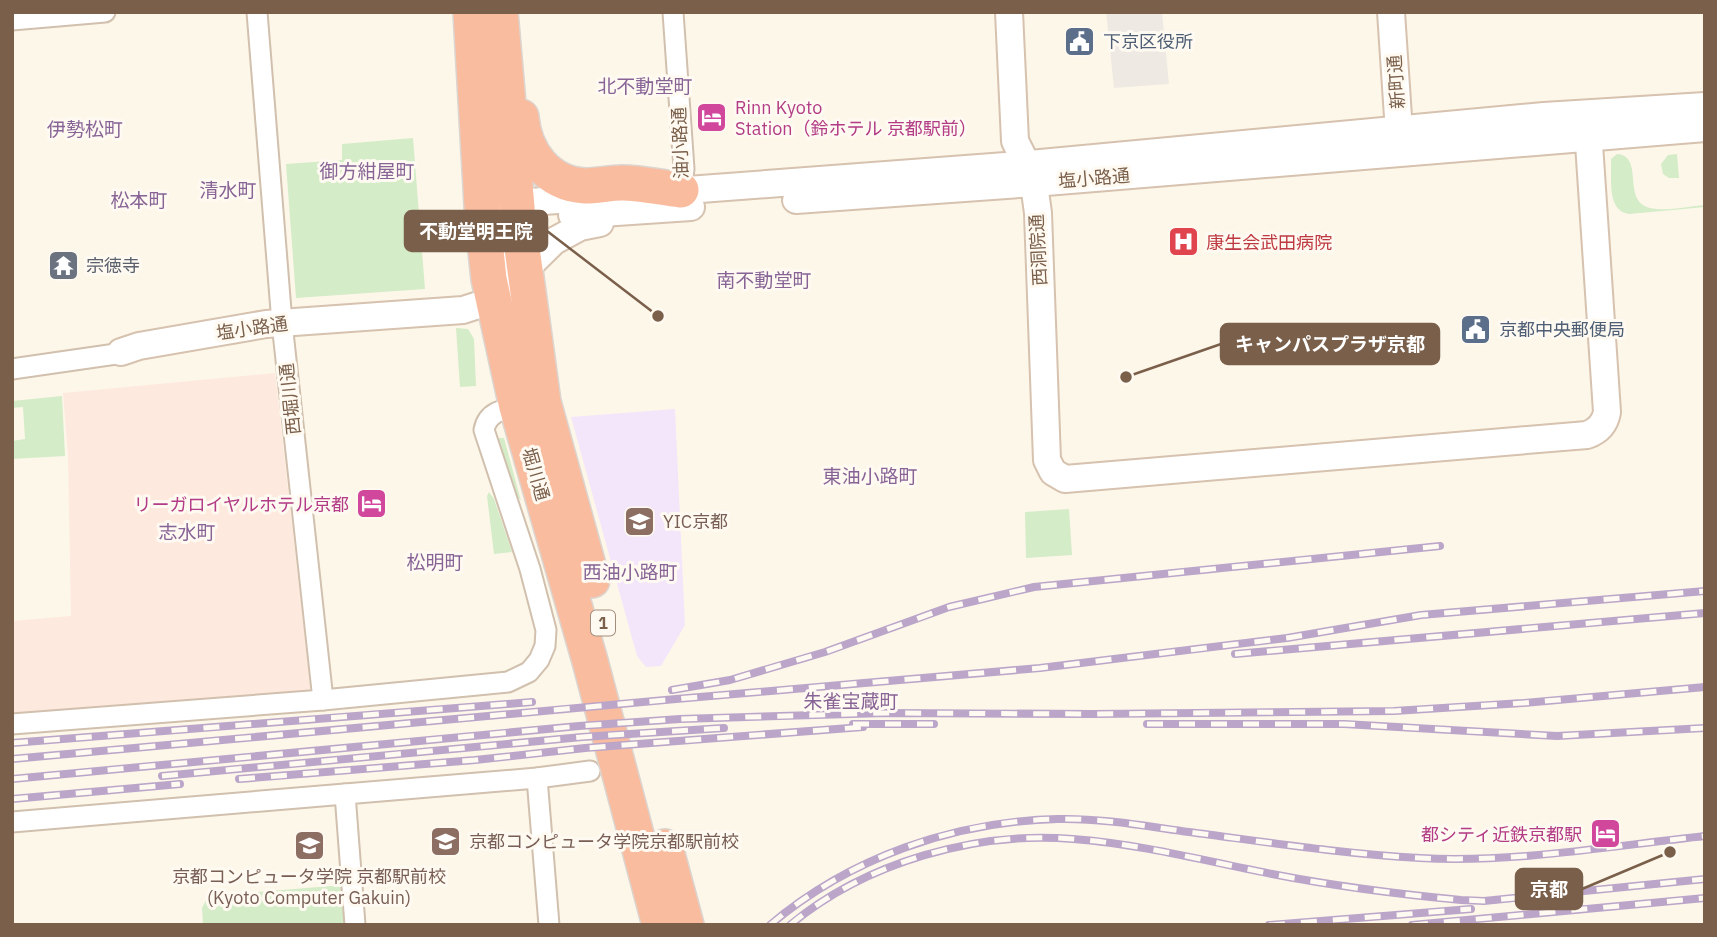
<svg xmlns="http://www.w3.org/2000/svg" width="1717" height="937" font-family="'IBM Plex Sans','Noto Sans JP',sans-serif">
<rect width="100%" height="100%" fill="#fdf7ea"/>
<!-- commercial -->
<polygon fill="#fee9de" points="275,373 311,694 12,716 12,621 71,616 68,456 63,393"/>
<!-- industrial -->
<polygon fill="#efe9e3" points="1106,12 1162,12 1169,84 1114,88"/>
<!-- education -->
<polygon fill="#f4e6fa" points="675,409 685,625 661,666 646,667 637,656 571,417"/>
<!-- green -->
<g fill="#d4ecc7">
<polygon points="413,138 425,289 296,298 286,164 342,160 342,144"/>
<path d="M1617,154C1645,156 1621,201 1650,208C1666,212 1688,206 1705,205V207L1629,214C1606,211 1612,177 1611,159Z"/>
<polygon points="1677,154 1679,178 1669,178 1663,174 1661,164 1668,155"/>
<polygon points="456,328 468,329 474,339 476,386 460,387"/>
<polygon points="62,396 65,456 12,459 12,441 25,439 23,407 12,408 12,401"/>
<polygon points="498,438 504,438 521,501 512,488 495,441"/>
<polygon points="489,492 494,499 512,552 494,554 487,496"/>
<polygon points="1069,509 1072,555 1026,558 1025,512"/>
<polygon points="343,885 346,925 203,925 202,908 208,896"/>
</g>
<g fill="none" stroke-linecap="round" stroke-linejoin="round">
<defs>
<g id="street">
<polyline points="257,12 282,323 323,700"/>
<polyline points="673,12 684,169 681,190"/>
<polyline points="12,20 105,12"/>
<polyline points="12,369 116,354 121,352"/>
<path d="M12,724L323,700L508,682L529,672L539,660L545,646L546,630L530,569L484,430C488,409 508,409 526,405"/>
<polyline points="537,778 549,925"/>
<polyline points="12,822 345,794"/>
<polyline points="355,925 345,794 537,778 590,771"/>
</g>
<g id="secondary">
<path d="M1009,12L1015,141L1033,177L1038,213L1047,460L1053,472L1065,479L1587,435C1598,431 1605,424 1607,412L1587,114"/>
<polyline points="1391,12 1400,147"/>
<polyline points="661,192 1019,165 1544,116 1705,106"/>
<polyline points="796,200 1034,183 1705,128"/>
<polyline points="572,215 691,207"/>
<polyline points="497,292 507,239 506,220 516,203 599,197"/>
<polyline points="121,352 139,346 266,324 463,310 494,300 554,241 580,227 600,223"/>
</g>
<g id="highway">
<polyline points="471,12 483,222 489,279 517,407 590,661 660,925"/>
<polyline points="500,12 518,219 543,402 592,580"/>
<path d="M521,117C524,152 547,184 585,186C597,186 610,183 622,183C642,183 662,188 681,190"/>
<polyline points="665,847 686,925"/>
</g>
</defs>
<!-- street casing -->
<use href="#street" stroke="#d1c0ae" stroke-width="23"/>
<!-- secondary casing -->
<use href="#secondary" stroke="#d6c2ae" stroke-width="30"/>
<!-- highway casing -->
<use href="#highway" stroke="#dcd5d0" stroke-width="38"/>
<!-- street -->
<use href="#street" stroke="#fff" stroke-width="19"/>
<!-- secondary -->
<use href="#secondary" stroke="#fff" stroke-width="26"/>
<!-- highway -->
<use href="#highway" stroke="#f9bc9f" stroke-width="35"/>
<defs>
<g id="rail">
<polyline points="1235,654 1705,613"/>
<polyline points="672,690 730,680 825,652 949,607 1034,587 1440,546"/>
<polyline points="853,724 934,724"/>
<polyline points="1147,724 1344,724 1557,736 1705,728"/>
<polyline points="12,743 532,702"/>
<polyline points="12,759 676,699 1040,668 1287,638 1421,615 1705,591"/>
<polyline points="162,776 582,737 724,728"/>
<polyline points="12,779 579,726 680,719 886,713 1094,714 1394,711 1523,703 1705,687"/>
<polyline points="239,779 475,760 585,748 863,727"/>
<polyline points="12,799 180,784"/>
<path d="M770,925C849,858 954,821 1058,819C1102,818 1145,826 1189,832C1266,842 1343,854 1420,858C1515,863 1611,846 1705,836"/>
<path d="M790,925C866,862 976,831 1073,839C1140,844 1206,861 1272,874C1334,886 1397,894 1461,900L1484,901L1705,879"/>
<polyline points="1269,925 1471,909"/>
<polyline points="1412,925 1705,898"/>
</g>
</defs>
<!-- rail casing -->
<use href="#rail" stroke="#bba6c9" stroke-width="8"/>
<!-- rail -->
<use href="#rail" stroke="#fffaf1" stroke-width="5" stroke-dasharray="16" stroke-linecap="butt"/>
</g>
<!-- icons -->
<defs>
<symbol id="civic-square" viewBox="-11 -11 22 22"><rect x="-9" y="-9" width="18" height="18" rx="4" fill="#5c6f8a" stroke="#fffaf1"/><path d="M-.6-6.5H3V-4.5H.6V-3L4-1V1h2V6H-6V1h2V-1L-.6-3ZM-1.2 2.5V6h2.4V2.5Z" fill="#fff"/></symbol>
<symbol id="hotel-square" viewBox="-11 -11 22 22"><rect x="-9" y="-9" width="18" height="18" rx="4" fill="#d1479c" stroke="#fffaf1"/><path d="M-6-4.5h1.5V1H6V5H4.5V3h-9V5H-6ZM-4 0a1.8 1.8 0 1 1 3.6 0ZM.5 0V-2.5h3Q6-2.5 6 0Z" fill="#fff"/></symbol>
<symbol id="hospital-square" viewBox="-11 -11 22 22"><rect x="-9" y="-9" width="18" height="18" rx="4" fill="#e0444e" stroke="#fffaf1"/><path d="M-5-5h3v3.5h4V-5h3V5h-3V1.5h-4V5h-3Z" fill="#fff"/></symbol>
<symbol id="temple-square" viewBox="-11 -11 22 22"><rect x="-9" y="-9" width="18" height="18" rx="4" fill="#6b7280" stroke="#fffaf1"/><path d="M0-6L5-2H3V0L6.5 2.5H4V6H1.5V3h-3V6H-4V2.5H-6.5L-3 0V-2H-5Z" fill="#fff"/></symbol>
<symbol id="university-square" viewBox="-11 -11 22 22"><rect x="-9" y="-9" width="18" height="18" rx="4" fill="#8d6e63" stroke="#fffaf1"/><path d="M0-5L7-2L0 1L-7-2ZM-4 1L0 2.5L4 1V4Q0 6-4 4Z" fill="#fff"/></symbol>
</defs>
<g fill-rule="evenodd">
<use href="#civic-square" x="1062" y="24" width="35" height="35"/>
<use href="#hotel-square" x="694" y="100" width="35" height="35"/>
<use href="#hospital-square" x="1166" y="224" width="35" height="35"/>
<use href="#temple-square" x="46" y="248" width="35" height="35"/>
<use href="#civic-square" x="1458" y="312" width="35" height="35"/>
<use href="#hotel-square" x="354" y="486" width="35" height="35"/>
<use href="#university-square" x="622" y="504" width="35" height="35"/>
<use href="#hotel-square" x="1588" y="816" width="35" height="35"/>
<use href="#university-square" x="428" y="824" width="35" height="35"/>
<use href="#university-square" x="292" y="828" width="35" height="35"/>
</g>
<g text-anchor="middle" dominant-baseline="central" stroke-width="6" stroke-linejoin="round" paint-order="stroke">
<!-- shield labels -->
<rect fill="#fffaf1" stroke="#a28e7d" stroke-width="2" x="591" y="610.5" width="24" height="25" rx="5"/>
<g font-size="16" font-weight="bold" fill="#7a5f4b">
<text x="603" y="623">1</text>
</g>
<!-- service labels -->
<g font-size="18" fill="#4e5e75" stroke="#fffaf1" text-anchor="start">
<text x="1103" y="41">下京区役所</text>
<text x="1499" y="329">京都中央郵便局</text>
</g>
<!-- street labels -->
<g font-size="18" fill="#7a5f4b" stroke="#fffaf1">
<text transform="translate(1396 82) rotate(-94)">新町通</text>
<text transform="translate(680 143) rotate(-92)">油小路通</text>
<text transform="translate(1094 178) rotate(-5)">塩小路通</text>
<text transform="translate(1038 250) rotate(-93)">西洞院通</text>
<text transform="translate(252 328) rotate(-8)">塩小路通</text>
<text transform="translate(290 399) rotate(-96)">西堀川通</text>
<text transform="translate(536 474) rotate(74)">堀川通</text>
</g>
<!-- hotel labels -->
<g font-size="18" fill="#b23c85" stroke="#fffaf1" text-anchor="end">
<text x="735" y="107" text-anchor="start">Rinn Kyoto<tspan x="735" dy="21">Station（鈴ホテル 京都駅前）</tspan></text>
<text x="349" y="504">リーガロイヤルホテル京都</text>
<text x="1582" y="834">都シティ近鉄京都駅</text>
</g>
<!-- health labels -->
<g font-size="18" fill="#be3a42" stroke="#fffaf1" text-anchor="start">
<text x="1206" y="242">康生会武田病院</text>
</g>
<!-- worship labels -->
<g font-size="18" fill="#5b616d" stroke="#fffaf1" text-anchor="start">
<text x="86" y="265">宗徳寺</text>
</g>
<!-- education labels -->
<g font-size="18" fill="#785e54" stroke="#fffaf1" text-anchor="start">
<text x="663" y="521">YIC京都</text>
<text x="469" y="841">京都コンピュータ学院京都駅前校</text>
<text x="309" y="876" text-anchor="middle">京都コンピュータ学院 京都駅前校<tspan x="309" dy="21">(Kyoto Computer Gakuin)</tspan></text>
</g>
<!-- neighbourhood labels -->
<g font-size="19" fill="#886496" stroke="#fffaf1">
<text x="645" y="86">北不動堂町</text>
<text x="85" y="129">伊勢松町</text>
<text x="367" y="171">御方紺屋町</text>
<text x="228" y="190">清水町</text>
<text x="139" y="200">松本町</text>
<text x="764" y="280">南不動堂町</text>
<text x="870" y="476">東油小路町</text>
<text x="187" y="532">志水町</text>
<text x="435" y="562">松明町</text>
<text x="630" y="572">西油小路町</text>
<text x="851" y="701">朱雀宝蔵町</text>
</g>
</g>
<!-- callouts -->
<path fill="none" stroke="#7a5f4b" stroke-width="2.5" d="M658 316L547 231M1126 377L1221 344M1670 852L1582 889"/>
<g fill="#7a5f4b" stroke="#fffaf1" stroke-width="2.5">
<circle cx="658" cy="316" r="7"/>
<circle cx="1126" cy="377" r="7"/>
<circle cx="1670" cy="852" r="7"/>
</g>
<g fill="#7a5f4b" stroke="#7a5f4b" stroke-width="2.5">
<rect x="405" y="211" width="142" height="40" rx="7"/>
<rect x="1221" y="324" width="218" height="40" rx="7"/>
<rect x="1516" y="869" width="66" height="40" rx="7"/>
</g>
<g font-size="19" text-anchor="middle" font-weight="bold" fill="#fff">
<text x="476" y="238">不動堂明王院</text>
<text x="1330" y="351">キャンパスプラザ京都</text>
<text x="1549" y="896">京都</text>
</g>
<!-- border -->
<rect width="1717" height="937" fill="none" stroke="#7a5f4b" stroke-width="28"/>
</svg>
